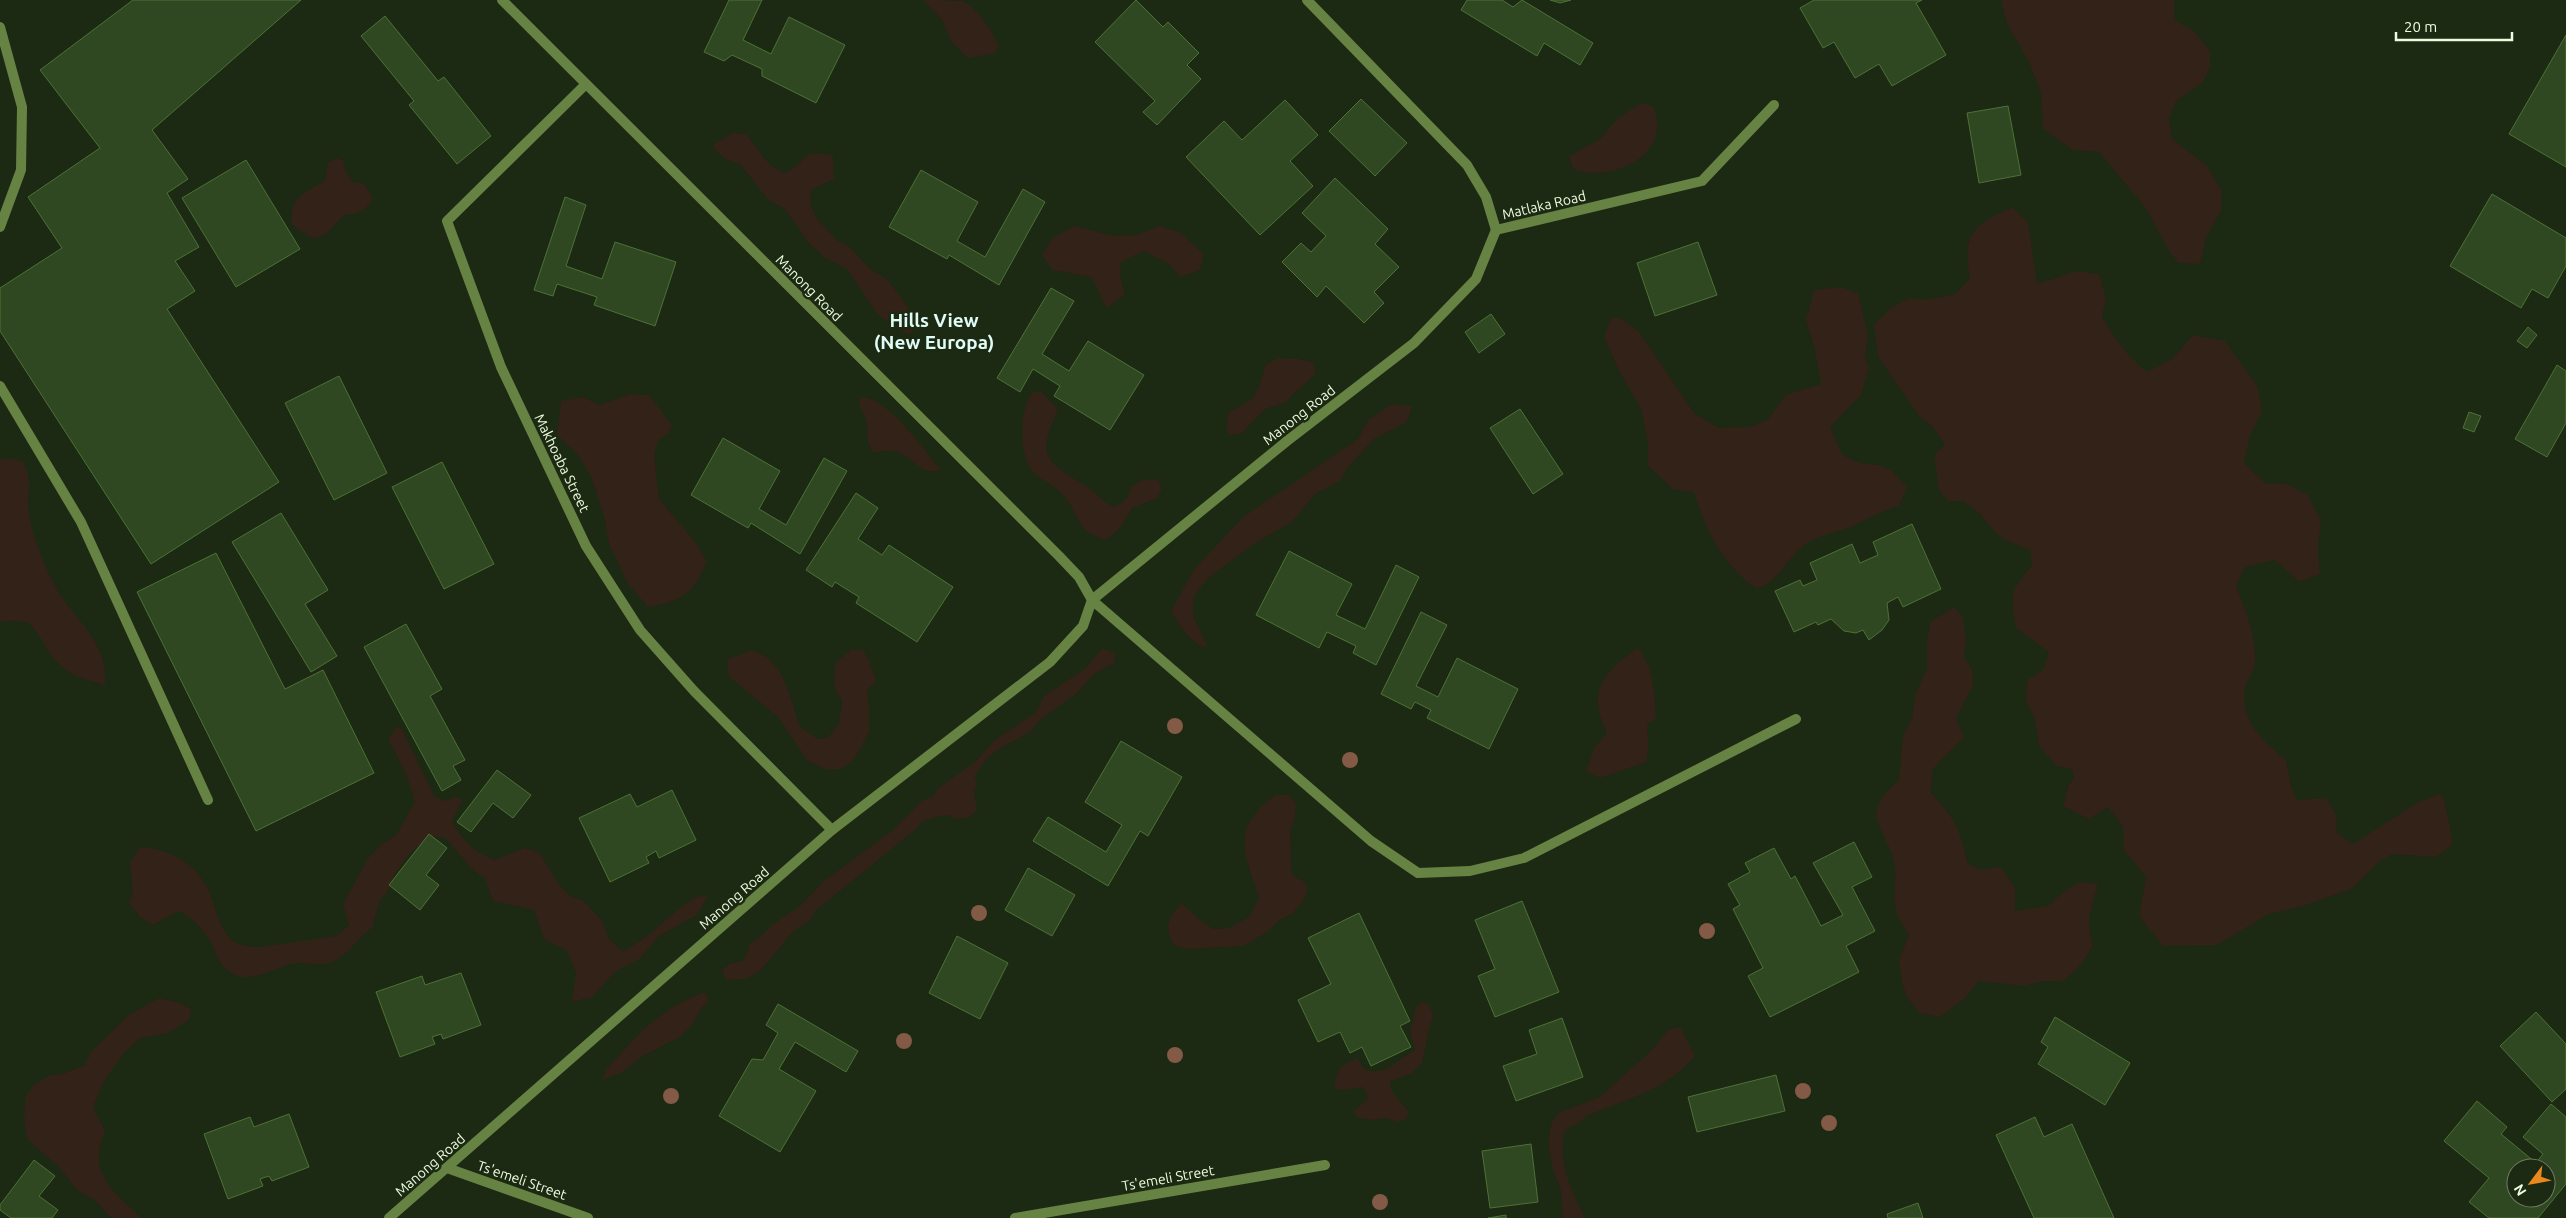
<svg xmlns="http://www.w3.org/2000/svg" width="2566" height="1218" font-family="Ubuntu,sans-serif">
<rect width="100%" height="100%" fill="#1c2913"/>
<!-- green -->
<g fill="#322217">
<path d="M923,0C934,0 952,0 962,1C979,8 991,31 999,46L995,53L968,58L951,41L943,21Z"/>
<polygon points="2001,0 2174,0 2175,21 2193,30 2210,51 2210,67 2203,82 2176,101 2169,119 2172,139 2207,166 2222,191 2221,211 2206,238 2200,264 2179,263 2170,253 2145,207 2099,152 2073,150 2043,129 2041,93 2029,62 2007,24"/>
<path d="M1641,103L1653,106C1674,155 1613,183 1573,169L1569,156L1600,139L1616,120Z"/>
<path d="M732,133L746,134C759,149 766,167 785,173C809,161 801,147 833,156L834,179L811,190L810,203L816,218L838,241L850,247L869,268L888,280L908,307L916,328L910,334L901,331L878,315L847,269L825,258L809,243L784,208L768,200L740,164L725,159L712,146Z"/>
<path d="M336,158L343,160L345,170L354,183H363L373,197C368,210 357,215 344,215L326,234L314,239L292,225C289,195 304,195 325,180L328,163Z"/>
<path d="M2012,207L2028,222L2037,284L2077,271L2099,274L2106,298L2102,316C2114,339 2127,355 2147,372L2171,360L2193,335L2225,341L2258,387L2262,411L2250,436L2244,463L2265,483L2286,484L2308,495L2321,522L2318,547L2320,574L2299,582L2275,560L2245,567L2236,586C2245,610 2257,637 2255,664C2254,671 2248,678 2246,685C2237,718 2263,741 2286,760L2291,786L2297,800L2326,798L2336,815L2337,833L2353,844L2417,803L2441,793C2447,806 2450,829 2453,844L2436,857L2393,854L2380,861L2351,889L2306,905L2269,914L2217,945L2163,946L2139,916L2146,877L2124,850L2123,827L2108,807L2089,819L2063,806L2069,784L2074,778L2072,769L2057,766L2039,746L2035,719L2026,702L2027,680L2043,670L2049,652L2016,628C2010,595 2010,591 2032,565L2030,550L2005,540L1994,531L1979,513L1963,501H1948L1939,490L1934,455L1945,445L1933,427L1919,416L1878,357L1874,324L1890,309L1909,298L1926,300L1955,294L1970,278C1961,233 1974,225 2012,207Z"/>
<polygon points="1075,226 1113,236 1137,235 1160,226 1179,232 1204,254 1200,270 1180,277 1169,264 1144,251 1121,262 1120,276 1125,295 1106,308 1092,277 1052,270 1042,255 1052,238"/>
<path d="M1840,287L1858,293L1868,335L1865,357L1869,367L1861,395L1830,427L1842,455L1859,463L1880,465L1892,471L1907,487L1899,506C1881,511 1867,520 1850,527C1833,534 1815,535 1801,548C1785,562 1778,581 1757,589C1724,566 1705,531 1694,492L1673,489L1648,466V443L1641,409L1620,373L1604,337L1611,318H1620L1639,332L1695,414L1719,428L1750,427L1768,419L1785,395L1821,384L1815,350L1806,320L1814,290Z"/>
<path d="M1278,358L1299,359L1312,362L1316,372C1308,384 1295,389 1287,402L1265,409L1241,434L1228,435L1226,424L1229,412L1252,399L1259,387L1266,365Z"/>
<path d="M1033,392H1042L1058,410C1036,458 1045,460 1086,486C1096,492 1102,502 1114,507C1125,502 1129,498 1131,486L1144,480L1158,479L1162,489L1157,498L1132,508C1125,522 1118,532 1105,540C1072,528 1082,517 1063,495C1054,484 1037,479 1030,468C1019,450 1019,408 1033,392Z"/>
<path d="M630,394L649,395L672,425L669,433L658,440L654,456L659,499L695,542L707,561C693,594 683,601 648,607L628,584L609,544L605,520L591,476L578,455L557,435L561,401L583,397L600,405Z"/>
<path d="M864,397C890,401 924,449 940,470C921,477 914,457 897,452C891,449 880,452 873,452C864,436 868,439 867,424C866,415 859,409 859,400Z"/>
<path d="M1392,404L1412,406L1407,422L1374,439L1348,467L1340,481L1315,494L1292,522L1252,545L1207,579L1194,596L1193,615L1208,648C1189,643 1181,627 1171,611L1194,569L1243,517L1358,439L1368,420Z"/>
<path d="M6,458L23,461C35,486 25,490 29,513C32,536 43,561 53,582C71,618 110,641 105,685C87,681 66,674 54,659C33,633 40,616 0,622V459Z"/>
<path d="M1954,607L1963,618L1966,640L1964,657L1972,669L1973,686L1956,718L1964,737L1932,770L1931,793C1957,821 1959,827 1968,864L1980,870L2001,867L2015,888V911L2048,906L2067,889L2081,882L2098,884C2091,910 2085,919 2093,946L2078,968L2063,981H2044L2024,986L1979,981L1965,998L1940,1017L1920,1013L1908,999L1902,983L1899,960L1909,935C1881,898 1904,887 1891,852C1888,844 1875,820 1876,814C1879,797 1887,791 1899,780L1903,736L1912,719L1915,695L1927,668V643L1930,622Z"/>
<polygon points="1102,648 1116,654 1114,663 1094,674 1076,694 1041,719 1030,732 1002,747 986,759 975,776 977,785 974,792 977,810 968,818 956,819 948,815 936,817 922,822 915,830 815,911 811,919 792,933 761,970 747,979 726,980 722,970 729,964 744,960 750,943 759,938 773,924 800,906 824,881 893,830 922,801 933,796 938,788 975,762 995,740 1036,712 1044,696 1086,668"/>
<path d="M1638,648C1654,669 1655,692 1656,719L1648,723C1646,740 1651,744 1646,762L1600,778L1586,771L1594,748L1607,733C1603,724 1598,713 1598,703C1596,678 1620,660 1638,648Z"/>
<path d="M751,650C785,659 790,698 800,727L818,739L827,738L839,724L842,701L834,687L835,663L851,650H863L869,660L876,682L867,690L869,709V732L854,760L841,769H825L807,760L778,717L729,677L727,660Z"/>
<path d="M397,726L402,729L434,796L446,801L455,796L462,800L452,822C463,840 475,853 495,860L524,848L540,853L557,882L570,896L584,901L603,922L608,938L623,952C633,945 644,939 653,931C670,917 683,902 705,894L707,898L697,915L659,936L640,959L616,971L592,997L572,1002L576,973L567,951L544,939L534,910L493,901L485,878L474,871L445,838L432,836L412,851L394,875L388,891L380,900L372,928C357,938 348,957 329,963C317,967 303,961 291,964C266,971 243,989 222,965C216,957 215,949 210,941C203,929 191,916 178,911L153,925L139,916L129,903L133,893L130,862L140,847C169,848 200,865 210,894C215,908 220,929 231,939C238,946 251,947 260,947L337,936L349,925L343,904L369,857L382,844L396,835L415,802L406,774L388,739Z"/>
<path d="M1275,795H1289L1296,804L1295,817L1290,831L1292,875L1303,881L1308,890L1302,903L1293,913L1278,921L1269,931L1243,946L1187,949L1174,945C1163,925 1168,918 1182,903L1199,919L1213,929L1229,928L1249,917L1259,898C1244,852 1230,829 1275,795Z"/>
<path d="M705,992L709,1002L702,1007L691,1026L680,1037L641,1057L623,1072L602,1080C606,1066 615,1061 624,1050C649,1022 670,1005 705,992Z"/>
<path d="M159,998L180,1003L191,1009L189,1020L168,1033L140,1038L123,1054L104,1081L93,1107L105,1131C87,1173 113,1192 142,1218H111L96,1201L77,1190L59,1167L27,1139L24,1119L25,1097L34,1085L50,1075L63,1074L85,1065L92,1051L129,1015Z"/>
<path d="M1422,1002L1429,1005L1434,1016C1429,1022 1425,1054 1422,1063L1412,1073L1390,1082L1392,1092L1409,1112L1406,1119L1398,1122L1385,1118L1373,1120L1356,1117L1354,1111L1369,1098L1363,1087L1341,1090L1335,1088V1080L1341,1066L1357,1058L1365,1070C1383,1075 1391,1066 1405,1056C1408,1054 1412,1053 1415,1050L1410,1032L1416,1007Z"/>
<path d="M1680,1027L1695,1056C1667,1090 1625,1100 1586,1116L1579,1123L1565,1130C1557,1161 1571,1190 1585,1218H1563L1561,1190L1553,1170L1548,1143L1551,1124L1558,1113L1600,1097L1653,1049L1668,1030Z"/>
</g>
<!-- building -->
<g fill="#304821" stroke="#4c7236" fill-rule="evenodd">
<polygon points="133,0 301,0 152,130 188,179 167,193 199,247 175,261 195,291 167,309 279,482 151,564 0,331 0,288 62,248 28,197 100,148 40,70"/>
<polygon points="729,0 762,0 743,40 771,54 789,17 845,45 816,103 762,76 762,69 732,55 724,61 704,52"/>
<polygon points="1136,0 1163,27 1168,22 1199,53 1187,65 1201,79 1157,125 1143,112 1155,101 1095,42"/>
<polygon points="1467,0 1502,0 1513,7 1522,0 1593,43 1580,65 1544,43 1537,56 1461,10"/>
<polygon points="1550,0 1571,0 1560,3"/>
<polygon points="1814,0 1922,0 1916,3 1946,55 1892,86 1879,64 1855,78 1834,42 1823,48 1800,8"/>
<polygon points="385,16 438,81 444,77 491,136 457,164 409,105 414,101 361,36"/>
<polygon points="2566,35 2566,167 2509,134"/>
<polygon points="1361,99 1407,143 1375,176 1329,131"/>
<polygon points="1285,100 1318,135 1290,161 1313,186 1260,235 1186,157 1224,121 1242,140"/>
<polygon points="2008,106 2021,175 1979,183 1967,113"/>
<polygon points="246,160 300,249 236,287 182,198"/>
<polygon points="921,170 978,202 957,241 985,257 1023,189 1045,202 999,285 949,255 947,259 889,227"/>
<polygon points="1335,178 1388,229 1375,244 1399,267 1374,292 1384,303 1364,323 1326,286 1317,297 1282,262 1301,243 1311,252 1326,236 1302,213"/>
<polygon points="2492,194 2566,238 2566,266 2548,298 2532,289 2521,308 2450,266"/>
<polygon points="565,197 586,205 566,266 602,279 615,242 676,262 655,326 594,305 597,297 557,284 553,296 534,290"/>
<polygon points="1698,242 1717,295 1655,316 1637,263"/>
<polygon points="1051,288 1074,301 1042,354 1069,371 1088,341 1144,375 1110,430 1054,396 1060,386 1033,369 1020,392 997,378"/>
<polygon points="1491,314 1505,334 1479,353 1465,332"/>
<polygon points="2528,327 2537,335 2527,348 2517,341"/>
<polygon points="2557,365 2566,371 2566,423 2547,457 2515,439"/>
<polygon points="339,376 387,473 334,500 285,403"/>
<polygon points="1520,409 1563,474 1533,494 1490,428"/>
<polygon points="2469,412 2481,416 2474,432 2463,428"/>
<polygon points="723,438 780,471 759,509 786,525 824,458 847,471 800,554 751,523 748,528 691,495"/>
<polygon points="442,462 494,564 444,589 392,487"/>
<polygon points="856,493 878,508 858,539 882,555 889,545 953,587 917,642 856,603 859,597 835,582 832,587 806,570"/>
<polygon points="281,513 328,590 305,604 337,656 311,672 232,542"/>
<polygon points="1912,524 1941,589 1903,607 1898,597 1887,603 1889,620 1882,630 1869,640 1863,630 1856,633 1844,631 1831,619 1818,625 1816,622 1794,632 1775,591 1800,580 1803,586 1817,580 1810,563 1852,544 1860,563 1878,555 1873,542"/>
<polygon points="1289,551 1352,584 1336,615 1365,629 1396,565 1419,577 1376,665 1353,653 1356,646 1327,632 1319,648 1256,615"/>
<polygon points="216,553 285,689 323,670 374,773 256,831 137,592"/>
<polygon points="1421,612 1447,625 1416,686 1438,697 1457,658 1518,689 1489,749 1427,718 1431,710 1415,702 1411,709 1381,694"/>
<polygon points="406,624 442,689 430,696 465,760 453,766 461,780 442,791 364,647"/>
<polygon points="1121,741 1182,777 1148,836 1140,831 1108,886 1033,841 1048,817 1106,852 1122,825 1085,802"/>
<polygon points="497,770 531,795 513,818 493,803 471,832 457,822"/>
<polygon points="672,790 696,840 659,858 656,851 646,857 649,863 610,882 579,818 630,794 637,807"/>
<polygon points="429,834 447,848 426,875 439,885 420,910 389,885"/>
<polygon points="1854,842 1872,877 1852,887 1875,931 1846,946 1859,972 1770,1017 1748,976 1763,968 1733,909 1740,905 1728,884 1750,872 1745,863 1774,848 1791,879 1795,876 1821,926 1843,915 1813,863"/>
<polygon points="1028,868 1075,895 1052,936 1005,910"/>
<polygon points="1522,901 1559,992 1495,1017 1478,976 1495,969 1475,920"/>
<polygon points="1359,913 1410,1021 1400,1026 1411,1047 1371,1066 1362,1047 1350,1053 1340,1032 1318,1042 1298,1000 1331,984 1308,938"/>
<polygon points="957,936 1008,963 980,1019 929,993"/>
<polygon points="461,973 481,1025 443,1039 441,1034 432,1037 435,1044 400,1057 376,992 422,976 425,985"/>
<polygon points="778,1004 858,1051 846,1072 795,1042 779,1069 816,1091 780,1152 719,1116 752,1059 763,1060 778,1033 766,1025"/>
<polygon points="2536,1012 2566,1044 2566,1089 2552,1102 2500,1046"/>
<polygon points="2055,1017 2130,1063 2105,1105 2038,1064 2048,1047 2041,1042"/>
<polygon points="1562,1018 1583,1077 1516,1101 1503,1066 1537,1054 1529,1030"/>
<polygon points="1776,1075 1785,1111 1697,1132 1688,1097"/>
<path d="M2477,1101L2507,1127L2501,1134L2536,1163L2543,1154L2523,1137L2551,1104L2566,1117V1184L2538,1218H2489L2469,1202L2489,1178L2444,1141ZM2516,1168H2546V1198H2516Z"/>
<polygon points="289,1114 309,1167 272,1181 269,1176 260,1179 263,1186 228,1199 204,1134 250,1117 254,1127"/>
<polygon points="2035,1117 2044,1137 2072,1124 2114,1218 2034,1218 1996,1135"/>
<polygon points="1531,1144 1538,1202 1490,1208 1482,1151"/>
<polygon points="34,1160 55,1176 39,1196 58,1210 52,1218 11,1218 0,1210 0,1205"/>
<polygon points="1918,1203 1923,1218 1888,1218 1887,1214"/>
<polygon points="1506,1215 1506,1218 1488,1218"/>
</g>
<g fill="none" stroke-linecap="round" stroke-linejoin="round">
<!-- service -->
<g stroke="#668343" stroke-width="10">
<polyline points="0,27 22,107 21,170 0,227"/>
<polyline points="0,386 81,522 208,800"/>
</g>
<!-- minor -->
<g stroke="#668343" stroke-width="10">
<polyline points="502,0 1059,556 1079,577 1092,600 1371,841 1418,873 1470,871 1524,858 1796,719"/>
<polyline points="1307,0 1467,165 1486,197 1496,230"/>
<polyline points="585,85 447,221 501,367 586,546 640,630 694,691 832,830"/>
<polyline points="1496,230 1702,181 1774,105"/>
<polyline points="447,1168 588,1218"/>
<polyline points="389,1218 832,830 1050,662 1083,626 1092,600 1287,441 1414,343 1476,279 1496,230"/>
<polyline points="1015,1218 1325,1165"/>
</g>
</g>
<!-- trees -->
<g fill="#825a46">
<circle cx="1175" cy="726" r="8"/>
<circle cx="1350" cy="760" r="8"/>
<circle cx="979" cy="913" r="8"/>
<circle cx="1707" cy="931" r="8"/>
<circle cx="904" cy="1041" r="8"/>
<circle cx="1175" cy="1055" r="8"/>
<circle cx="1803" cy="1091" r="8"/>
<circle cx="671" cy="1096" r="8"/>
<circle cx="1829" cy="1123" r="8"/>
<circle cx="1380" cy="1202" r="8"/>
</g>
<g text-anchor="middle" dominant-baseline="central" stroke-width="5" stroke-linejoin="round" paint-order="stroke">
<!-- street labels -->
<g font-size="14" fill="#ecfcde" stroke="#1c2913">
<text transform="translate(1544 205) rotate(-13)">Matlaka Road</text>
<text transform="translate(809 288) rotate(45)">Manong Road</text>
<text transform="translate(1299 415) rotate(-38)">Manong Road</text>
<text transform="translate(562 463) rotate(64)">Makhoaba Street</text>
<text transform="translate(734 898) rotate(-41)">Manong Road</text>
<text transform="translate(430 1165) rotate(-41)">Manong Road</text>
<text transform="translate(1168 1178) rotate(-10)">Ts'emeli Street</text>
<text transform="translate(522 1180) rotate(19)">Ts'emeli Street</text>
</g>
<!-- district labels -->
<g font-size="19" font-weight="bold" fill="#e0fcf6" stroke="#1c2913">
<text x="934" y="320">Hills View<tspan x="934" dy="22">(New Europa)</tspan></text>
</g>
</g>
<!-- north arrow -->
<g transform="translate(2531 1183) rotate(238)"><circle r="24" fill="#1c2913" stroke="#6f7d64"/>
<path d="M0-4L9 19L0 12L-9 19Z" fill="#e9881d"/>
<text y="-8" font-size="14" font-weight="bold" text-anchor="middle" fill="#ecfcde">N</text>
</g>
<!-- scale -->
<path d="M2396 32v8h116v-8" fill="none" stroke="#ecfcde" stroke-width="2.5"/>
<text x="2404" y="32" font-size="15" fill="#ecfcde" stroke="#1c2913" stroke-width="4" paint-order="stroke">20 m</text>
</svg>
